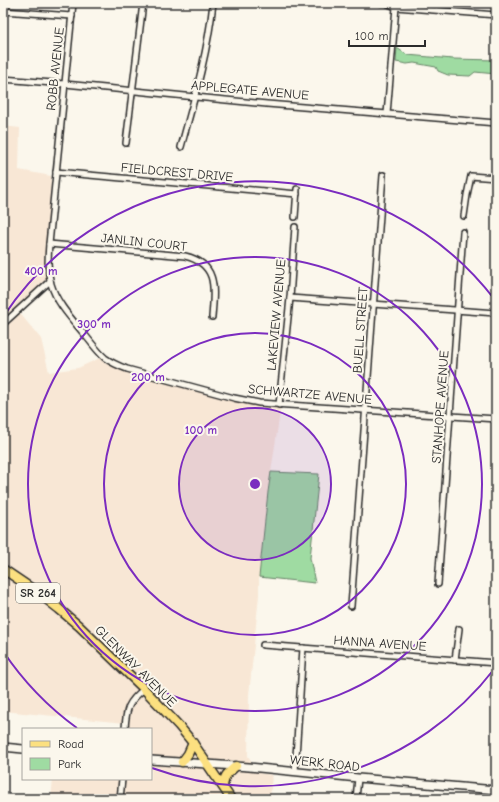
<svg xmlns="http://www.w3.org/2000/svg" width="499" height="802" font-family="'Comic Neue',sans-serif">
<rect width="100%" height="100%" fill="#fbf7ec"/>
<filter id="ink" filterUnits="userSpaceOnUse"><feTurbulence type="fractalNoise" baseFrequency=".025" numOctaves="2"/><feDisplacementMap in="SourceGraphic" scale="8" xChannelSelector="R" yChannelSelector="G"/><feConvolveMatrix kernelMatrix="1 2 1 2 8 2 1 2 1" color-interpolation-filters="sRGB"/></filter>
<g filter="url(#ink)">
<!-- built -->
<polygon fill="#f8e7d5" points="3,126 20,128 19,170 51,176 49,244 50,281 18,311 41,339 49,372 78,368 104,356 118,366 234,398 281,405 268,492 259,577 259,595 249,695 248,756 259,773 272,775 270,799 51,799 53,779 151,779 151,729 125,729 125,723 3,711"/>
<!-- green -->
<g fill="#9fdba2" stroke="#658366">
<polygon points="397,48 407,55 453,59 496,60 496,74 475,72 470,76 448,75 438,71 436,67 414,63 407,64 396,62"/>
<polygon points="271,472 319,474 310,558 315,583 259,577 268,492"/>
</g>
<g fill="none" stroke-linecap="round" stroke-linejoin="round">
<defs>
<g id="street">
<path d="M73,3L49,244C48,257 47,270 51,284C57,304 72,319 85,335C91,342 97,351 105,358C112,363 119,366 127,369L234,398L259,403L496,419"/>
<polyline points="382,3 386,3 396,7 496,15"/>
<polyline points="3,11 72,16"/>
<polyline points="3,79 65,84 267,104 496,123"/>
<polyline points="387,114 396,7"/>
<polyline points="126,143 143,3"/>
<path d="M181,147C194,100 208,52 213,3"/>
<polyline points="56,172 297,194"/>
<polyline points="464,216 467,195 471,176 496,178"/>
<polyline points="295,217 297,189"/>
<path d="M49,244L185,256C219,264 214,290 212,317"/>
<polyline points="290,298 496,313"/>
<polyline points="3,324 50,281"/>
<polyline points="279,405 290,298 295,227"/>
<polyline points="438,584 463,232"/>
<polyline points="351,606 383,175"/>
<polyline points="263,645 496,663"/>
<polyline points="455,660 459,629"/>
<path d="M125,729C126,709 128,702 144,689"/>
<polyline points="295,772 303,648"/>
<polyline points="120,799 122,779"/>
<polyline points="356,799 358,778"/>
</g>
<g id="secondary">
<polyline points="3,747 23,749"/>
<polyline points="151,760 249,767 358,778 496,790"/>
</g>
<g id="primary">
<polyline points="3,569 37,592 59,609 79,626 144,689 179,726 193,743 231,799"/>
<polyline points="182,762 188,754 193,743"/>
<path d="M223,786C225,774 227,774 236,766"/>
</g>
</defs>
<!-- street casing -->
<use href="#street" stroke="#2b2b2b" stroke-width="8"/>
<!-- secondary casing -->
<use href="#secondary" stroke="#2b2b2b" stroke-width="10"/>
<!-- primary casing -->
<use href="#primary" stroke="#2b2b2b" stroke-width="11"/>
<!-- street -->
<use href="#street" stroke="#fbf7ec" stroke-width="5"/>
<!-- secondary -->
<use href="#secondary" stroke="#fbf7ec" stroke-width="7"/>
<!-- primary -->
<use href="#primary" stroke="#fce080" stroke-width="8"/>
</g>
</g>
<!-- distance rings -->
<circle cx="255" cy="484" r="76" fill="#7b2cbf" fill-opacity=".12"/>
<g fill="none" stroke="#7b2cbf" stroke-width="2">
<circle cx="255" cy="484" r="76"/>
<circle cx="255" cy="484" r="151"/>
<circle cx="255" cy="484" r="227"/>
<path d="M495 668A302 302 0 0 1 152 768M77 728A302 302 0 0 1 3 651M3 317A302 302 0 0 1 495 300"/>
</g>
<g text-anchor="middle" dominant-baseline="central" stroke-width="4" stroke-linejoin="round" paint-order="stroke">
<!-- shield labels -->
<rect fill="#fbf7ec" stroke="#696865" stroke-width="1" x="16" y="583" width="44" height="20" rx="3"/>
<g font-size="12" font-weight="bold" fill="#2b2b2b">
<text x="38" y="593">SR 264</text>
</g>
<!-- street labels -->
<g font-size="13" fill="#2b2b2b" stroke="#fbf7ec">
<text transform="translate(55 69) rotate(-84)">ROBB AVENUE</text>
<text transform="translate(250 90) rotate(5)">APPLEGATE AVENUE</text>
<text transform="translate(177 172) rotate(5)">FIELDCREST DRIVE</text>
<text transform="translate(144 242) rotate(6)">JANLIN COURT</text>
<text transform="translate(276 315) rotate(-85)">LAKEVIEW AVENUE</text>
<text transform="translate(360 330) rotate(-86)">BUELL STREET</text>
<text transform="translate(310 394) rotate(5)">SCHWARTZE AVENUE</text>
<text transform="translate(440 407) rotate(-86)">STANHOPE AVENUE</text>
<text transform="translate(380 643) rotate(4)">HANNA AVENUE</text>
<text transform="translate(136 666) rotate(45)">GLENWAY AVENUE</text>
<text transform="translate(325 763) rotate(6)">WERK ROAD</text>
</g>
</g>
<circle cx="255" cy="484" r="6" fill="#7b2cbf" stroke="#fbf7ec" stroke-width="2"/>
<g font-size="12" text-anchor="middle" font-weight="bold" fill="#7b2cbf" stroke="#fbf7ec" stroke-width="4" stroke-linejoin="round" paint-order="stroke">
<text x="41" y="275">400 m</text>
<text x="94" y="328">300 m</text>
<text x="148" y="381">200 m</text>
<text x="201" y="434">100 m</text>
</g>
<!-- margin -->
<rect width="499" height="802" fill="none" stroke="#fbf7ec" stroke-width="16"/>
<rect x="8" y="8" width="483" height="786" fill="none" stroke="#2b2b2b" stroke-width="1.5" filter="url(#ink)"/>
<!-- legend -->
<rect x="22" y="728" width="130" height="52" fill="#fbf7ec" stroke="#a8a59f"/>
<rect x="30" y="741" width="20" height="6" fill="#fce080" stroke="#a8a59f"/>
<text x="58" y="748" font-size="12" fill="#2b2b2b">Road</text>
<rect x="30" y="758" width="20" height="12" fill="#9fdba2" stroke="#a8a59f"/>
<text x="58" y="768" font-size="12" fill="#2b2b2b">Park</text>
<!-- scale -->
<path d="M349 40v6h76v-6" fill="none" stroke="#2b2b2b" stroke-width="2"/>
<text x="355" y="40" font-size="12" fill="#2b2b2b" stroke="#fbf7ec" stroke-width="3" paint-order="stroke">100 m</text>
</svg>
